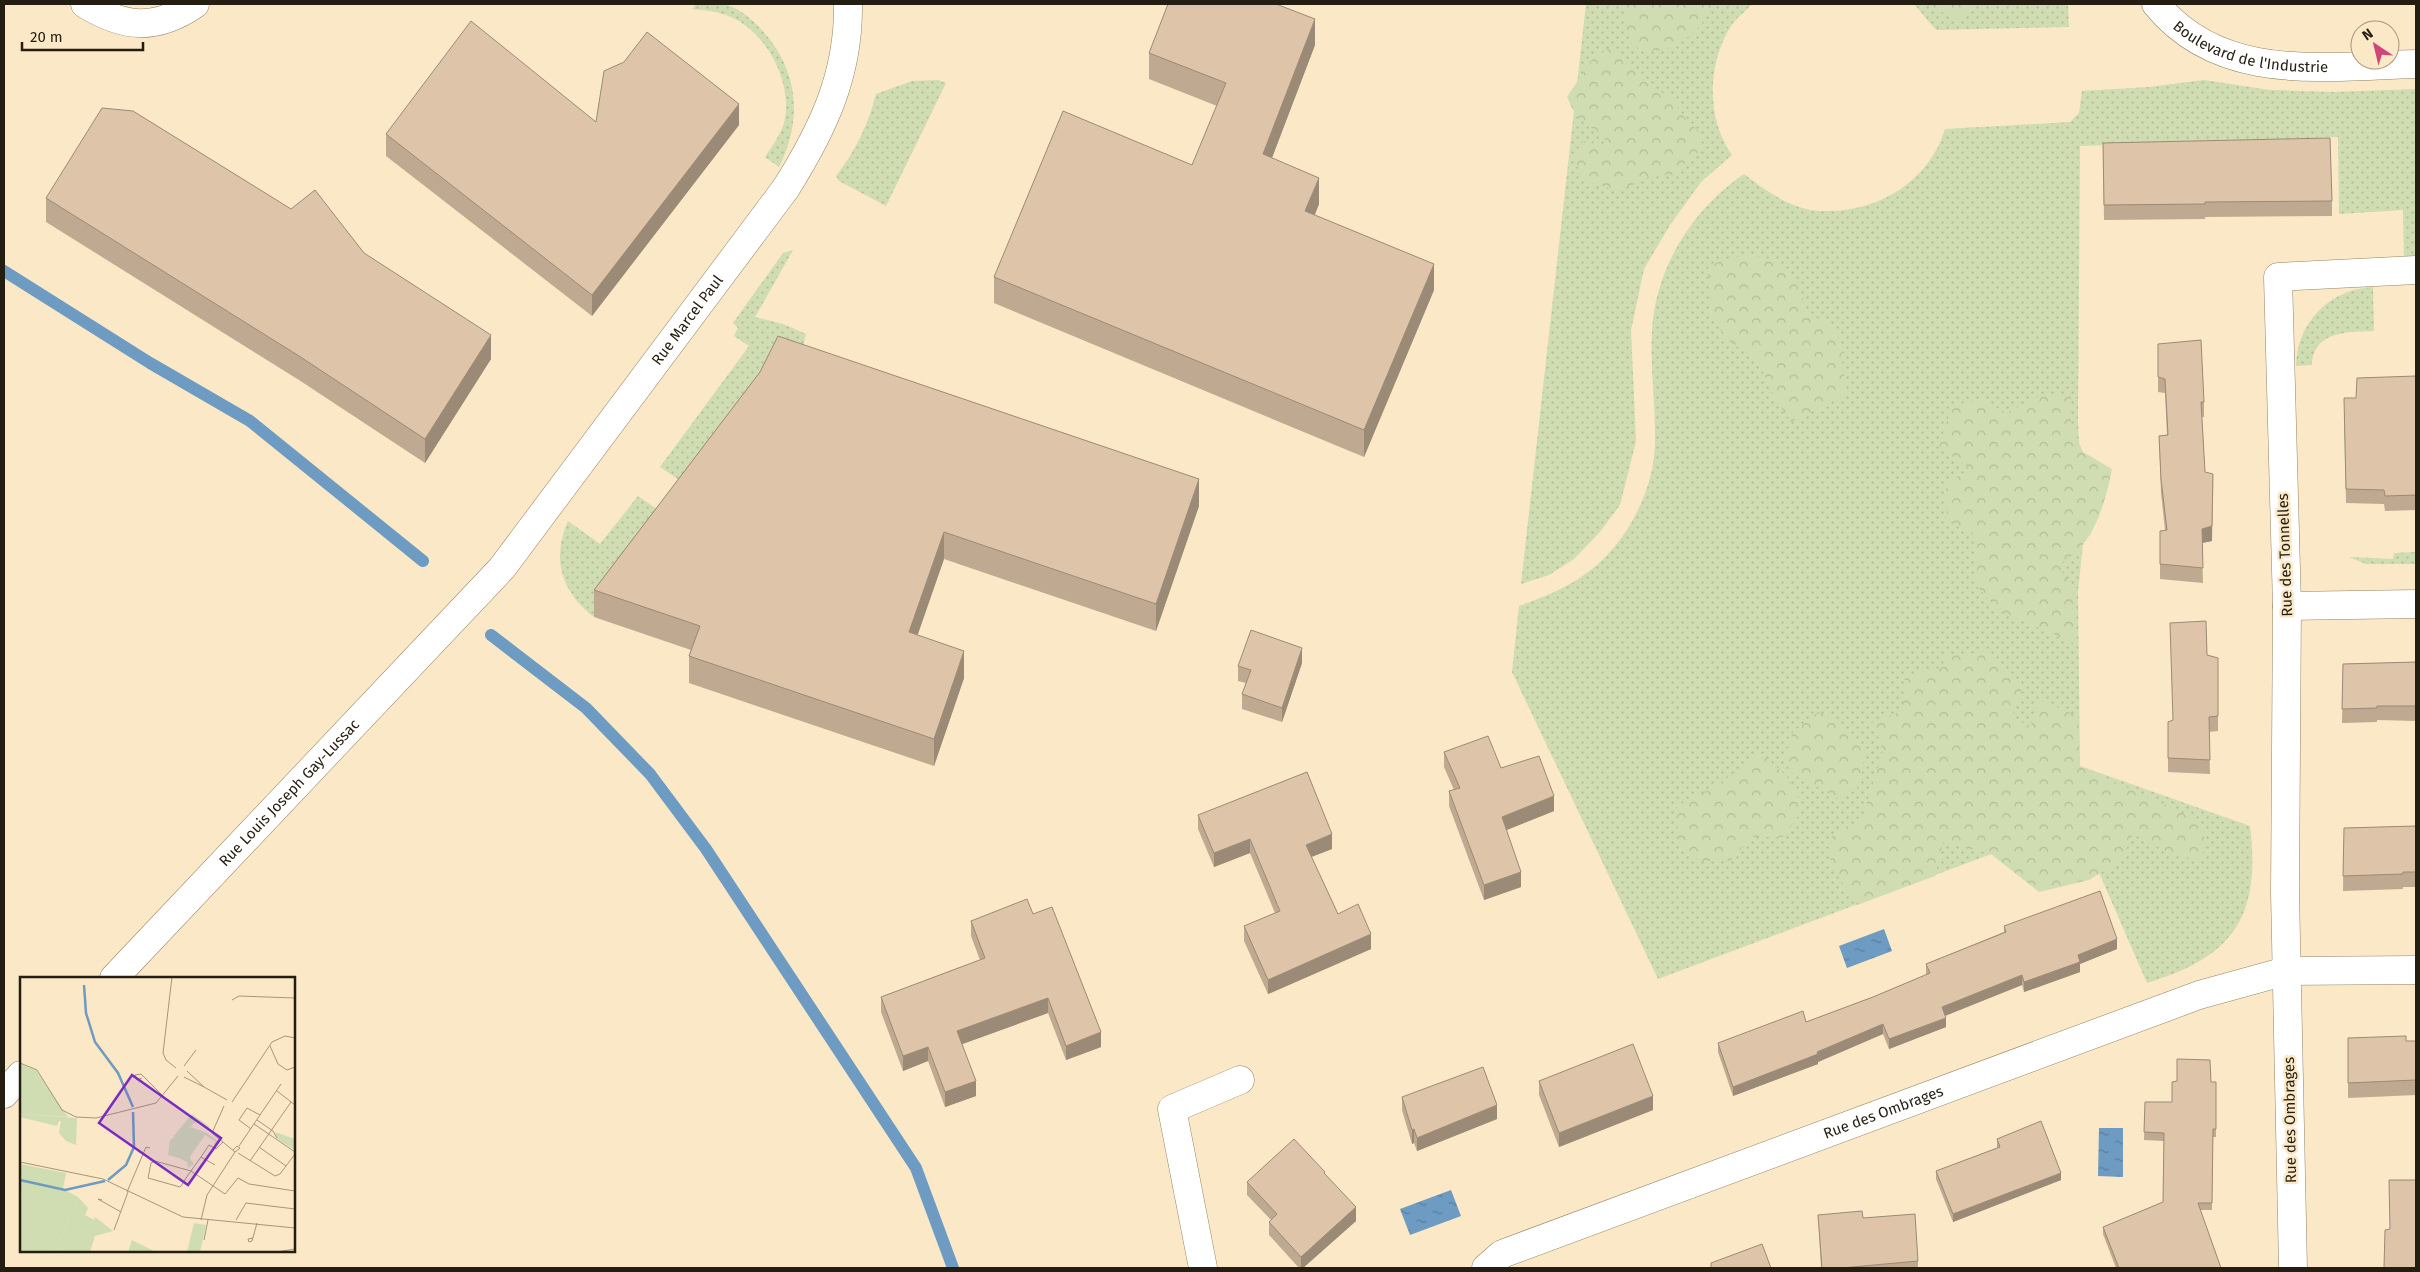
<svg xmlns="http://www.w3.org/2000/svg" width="2420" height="1272" font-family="'Fira Sans',sans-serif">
<defs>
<pattern id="grass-dots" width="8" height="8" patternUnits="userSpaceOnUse" patternTransform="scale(1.25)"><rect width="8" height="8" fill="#d0dcb2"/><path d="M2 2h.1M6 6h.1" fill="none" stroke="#b2bc98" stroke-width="1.8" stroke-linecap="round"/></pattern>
<pattern id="forest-crowns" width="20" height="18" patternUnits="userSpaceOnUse" patternTransform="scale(1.25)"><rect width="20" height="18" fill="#d0dcb2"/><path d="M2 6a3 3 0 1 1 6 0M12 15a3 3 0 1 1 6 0" fill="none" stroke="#b2bc98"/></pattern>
<pattern id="water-ripples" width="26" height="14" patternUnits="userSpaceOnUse" patternTransform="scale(1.25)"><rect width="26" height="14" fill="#6d9bc2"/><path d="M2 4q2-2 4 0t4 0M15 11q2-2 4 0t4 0" fill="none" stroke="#597e9c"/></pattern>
</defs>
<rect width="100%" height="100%" fill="#fae8c7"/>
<!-- grass -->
<g fill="url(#grass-dots)">
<path d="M696,4C704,4 714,3 723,4C736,6 749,17 758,26C798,66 804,117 779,167L765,157C772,146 780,136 784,123C794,83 766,29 726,15C715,11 703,10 692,9Z"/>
<path d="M1586,4H1752C1746,11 1736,18 1731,26C1707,64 1706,118 1732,155L1701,182L1670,225L1644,269L1631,330L1636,441L1620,505L1599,533L1574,559L1549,575L1521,584Z"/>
<polygon points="1914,4 2068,4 2069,27 1936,30"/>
<path d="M938,80L946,83L886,206L839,181L836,176C855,152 869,123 876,94L912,81Z"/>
<path d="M2204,80L2270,90L2333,92L2416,89V255L2404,257L2403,210L2339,214L2338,137L2080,146L2078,420L2083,543L2078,592L2080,766L2250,826C2261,916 2234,957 2147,983L2077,822L1658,979L1512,672L1519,606C1542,598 1564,589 1584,575C1624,548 1653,494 1655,446C1656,408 1650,370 1652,332C1655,268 1692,210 1744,174C1765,190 1784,204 1810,210C1816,211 1823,211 1829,211C1880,211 1930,180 1945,129L2070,122L2079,113L2082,91L2149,87Z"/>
<polygon points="793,250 755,317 783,324 806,334 797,370 692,489 660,467 749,346 734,336 738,328 733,323 783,253"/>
<path d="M2373,287L2374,331C2350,332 2313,330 2312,365L2296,366C2297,322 2330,289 2373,287Z"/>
<path d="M638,496L670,518L594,617C562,592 551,560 568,521L600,544Z"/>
<polygon points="2416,552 2416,564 2366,564 2349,557 2393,559 2394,553"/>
</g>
<!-- forest -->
<g fill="url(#forest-crowns)">
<path d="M1623,4H1714C1702,26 1687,45 1660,50C1653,52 1641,48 1633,47L1624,20L1629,11Z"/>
<polygon points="1924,4 1972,4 1960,20"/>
<polygon points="1609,48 1627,60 1653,87 1673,99 1684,117 1700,133 1703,148 1671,176 1657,173 1619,191 1584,181 1575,160 1583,141 1601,145 1607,141 1575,114 1567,97 1595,55"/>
<polygon points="1746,255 1770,259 1799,283 1806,313 1837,328 1847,394 1791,422 1775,399 1758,361 1727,339 1711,317 1708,265"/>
<path d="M2042,395H2071V424L2083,452L2112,469C2106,500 2094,546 2063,561L2062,572L2073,585L2076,644L1998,610L1977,586L1973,533L1947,519L1946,484L1970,469L1939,447L1952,405L1983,400L2006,413Z"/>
<polygon points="1990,651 2022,689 2011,718 2031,726 2039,700 2078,716 2080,766 2172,808 2205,826 2202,861 2169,853 2133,833 2122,860 2089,880 2039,892 1991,854 1943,842 1935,876 1857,905 1830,864 1832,836 1862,819 1883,750 1872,722 1902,711 1905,676 1944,667 1943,657"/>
<polygon points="1818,712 1842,724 1864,747 1863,768 1857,789 1839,799 1792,773 1784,760 1793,732"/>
<polygon points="1760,753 1786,775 1804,808 1783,837 1752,837 1730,861 1700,861 1678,841 1677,806 1721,783"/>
</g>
<!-- water -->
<g fill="url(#water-ripples)">
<polygon points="1884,929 1892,951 1847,968 1839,946"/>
<polygon points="2099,1128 2123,1128 2123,1177 2098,1176"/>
<polygon points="1451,1190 1461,1216 1410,1235 1400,1209"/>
</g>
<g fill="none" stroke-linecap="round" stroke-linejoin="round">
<!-- stream -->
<g stroke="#6d9bc2" stroke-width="12">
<polyline points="4,271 150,363 250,421 423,561"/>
<polyline points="491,635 586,708 650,774 706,849 916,1168 953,1268"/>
</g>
<defs>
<g id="minor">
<path d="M85,4C124,28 156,31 195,4"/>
<path id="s1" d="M2156,4C2221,84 2326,66 2416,64"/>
<polyline points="2287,606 2416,604"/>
<path id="s2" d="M114,978L502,568L786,188C823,129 849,75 848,4"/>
<polyline points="4,1094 21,1075"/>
<polyline points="1203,1268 1172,1109 1240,1080"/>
<path id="s3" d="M1486,1268L1502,1254L2199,995L2286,971L2416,970"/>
<polyline points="2293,1268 2285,892 2287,606 2278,277 2416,270"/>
</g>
</defs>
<!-- minor casing -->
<use href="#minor" stroke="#948466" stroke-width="29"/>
<!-- minor -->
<use href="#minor" stroke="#fff" stroke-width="28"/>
</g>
<!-- wall -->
<g fill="#bfa991">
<polygon points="1315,45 1272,158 1319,204 1315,215 1434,290 1364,457 994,303 994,277 1192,165 1217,106 1149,79 1149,53"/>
<polygon points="596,122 739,125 592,316 386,156 386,134"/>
<polygon points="2103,143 2332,201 2332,216 2205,217 2205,219 2104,220"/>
<polygon points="46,198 364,253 491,359 425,463 299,380 46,222"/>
<polygon points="2158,344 2204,402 2204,417 2202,417 2205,472 2212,541 2202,543 2203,583 2160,579 2160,531 2165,530 2161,493 2159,436 2167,435 2165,393 2158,392"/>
<polygon points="760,372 1199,506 1156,631 944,559 917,635 964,678 934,766 689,683 689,656 691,650 594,617 594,590"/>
<polygon points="2416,376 2416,510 2385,511 2384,504 2346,503 2344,413 2356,398"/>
<polygon points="2207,655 2218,658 2218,731 2209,732 2210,774 2168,772 2168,722 2172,721"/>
<polygon points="2416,662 2416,721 2377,720 2377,722 2342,723 2343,664"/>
<polygon points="1302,663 1282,722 1242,709 1242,694 1246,683 1238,681 1238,666"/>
<polygon points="1444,752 1501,768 1554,811 1506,830 1521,887 1484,900 1449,806 1449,791 1454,790 1444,767"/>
<polygon points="1198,815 1332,849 1311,857 1338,914 1371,949 1268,994 1244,941 1244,926 1275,913 1250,853 1214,867 1198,829"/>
<polygon points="2416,826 2416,887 2403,887 2403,889 2343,891 2344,828"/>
<polygon points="1033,914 1101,1047 1066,1060 1048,1013 962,1044 976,1096 945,1107 928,1061 903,1071 881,1012 881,997 980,960 971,936 971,921"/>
<polygon points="2004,926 2117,949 2080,964 2080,972 2024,992 2022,985 1945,1016 1946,1027 1889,1049 1883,1034 1818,1062 1818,1064 1733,1096 1718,1052 1718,1043 1806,1022 1873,997 1926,975 1926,964 2004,932"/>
<polygon points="2406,1041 2416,1041 2416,1095 2348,1098 2348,1083"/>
<polygon points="1539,1081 1653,1110 1559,1147 1539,1095"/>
<polygon points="2211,1082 2216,1082 2216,1137 2213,1137 2212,1210 2200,1210 2221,1268 2116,1268 2103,1234 2103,1227 2163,1202 2164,1141 2144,1140 2145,1102 2172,1102"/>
<polygon points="1402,1097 1497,1119 1417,1151 1414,1143 1412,1144 1402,1110"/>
<polygon points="1997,1139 2061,1180 1953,1222 1936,1179 1936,1171 1997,1148"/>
<polygon points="1325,1175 1356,1221 1303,1268 1299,1268 1269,1235 1269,1222 1271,1220 1247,1195 1247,1182"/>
<polygon points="1818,1215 1863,1218 1918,1261 1918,1268 1821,1268"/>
</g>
<!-- shaded-wall -->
<g fill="#9b8a76">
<polygon points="1315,19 1315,45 1263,181 1263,154"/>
<polygon points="739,104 739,125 592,316 592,295"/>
<polygon points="1319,178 1319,204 1305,237 1305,211"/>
<polygon points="1434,264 1434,290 1364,457 1364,430"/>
<polygon points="491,335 491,359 425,463 425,439"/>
<polygon points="2213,474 2212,541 2202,543 2202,529"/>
<polygon points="1199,479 1199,506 1156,631 1156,604"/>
<polygon points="944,532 944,559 909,660 909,632"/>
<polygon points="1302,648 1302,663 1282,722 1282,708"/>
<polygon points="964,651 964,678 934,766 934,739"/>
<polygon points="1554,796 1554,811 1502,832 1502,817"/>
<polygon points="1332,834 1332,849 1306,859 1306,845"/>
<polygon points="1250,839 1250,853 1214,867 1214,853"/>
<polygon points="1521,872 1521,887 1484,900 1484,885"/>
<polygon points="1371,934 1371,949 1268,994 1268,980"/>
<polygon points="2117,939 2117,949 2080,964 2080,972 2024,992 2024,982 2078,955"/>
<polygon points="2022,975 2022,985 1942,1017 1942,1007"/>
<polygon points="1048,998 1048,1013 957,1046 957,1031"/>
<polygon points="1946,1018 1946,1027 1889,1049 1889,1039"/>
<polygon points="1883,1024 1883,1034 1818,1062 1818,1064 1733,1096 1733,1087"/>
<polygon points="1101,1032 1101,1047 1066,1060 1066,1046"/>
<polygon points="928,1047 928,1061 903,1071 903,1056"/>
<polygon points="976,1081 976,1096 945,1107 945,1092"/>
<polygon points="1653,1096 1653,1110 1559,1147 1559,1133"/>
<polygon points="1497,1105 1497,1119 1417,1151 1417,1138"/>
<polygon points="1414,1129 1414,1143 1412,1144 1412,1130"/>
<polygon points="2061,1173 2061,1180 1953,1222 1953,1214"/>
<polygon points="1356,1207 1356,1221 1303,1268 1301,1268 1301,1257"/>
</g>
<!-- building -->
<g fill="#dec5a9" stroke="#9b8a76">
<polygon points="1168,4 1276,4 1315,19 1263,154 1319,178 1305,211 1434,264 1364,430 994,277 1063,111 1192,165 1226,83 1149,53"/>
<polygon points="471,21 596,122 604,71 624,62 647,32 739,104 592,295 386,134"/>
<polygon points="102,108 133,111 291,209 315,190 364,253 491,335 425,439 299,356 46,198"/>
<polygon points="2330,138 2332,201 2205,202 2205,204 2104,205 2103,143"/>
<polygon points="778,336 1199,479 1156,604 944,532 909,632 964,651 934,739 689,656 700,626 594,590 760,372"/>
<polygon points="2201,340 2204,402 2201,402 2205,472 2213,474 2212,526 2202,529 2203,568 2160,564 2160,531 2167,530 2161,479 2159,436 2168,435 2165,379 2158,377 2158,344"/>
<polygon points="2416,376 2416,495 2385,496 2384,490 2346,489 2344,398 2356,398 2357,378"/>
<polygon points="2206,621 2207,655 2218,658 2218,716 2209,717 2210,760 2168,758 2168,722 2173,720 2170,623"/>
<polygon points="1251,630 1302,648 1282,708 1242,694 1251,670 1238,666"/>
<polygon points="2416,662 2416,706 2377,706 2377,708 2342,709 2343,664"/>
<polygon points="1488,736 1501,768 1539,756 1554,796 1502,817 1521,872 1484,885 1449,791 1460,788 1444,752"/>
<polygon points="1307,772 1332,834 1306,845 1338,914 1358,904 1371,934 1268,980 1244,926 1280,911 1250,839 1214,853 1198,815"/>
<polygon points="2416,826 2416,872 2403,872 2403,874 2343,876 2344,828"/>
<polygon points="2100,891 2117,939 2078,955 2080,962 2024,982 2022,975 1942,1007 1946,1018 1889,1039 1883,1024 1817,1052 1818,1054 1733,1087 1718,1043 1803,1011 1806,1022 1873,997 1930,973 1926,964 2006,932 2004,926"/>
<polygon points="1027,899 1033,914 1052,907 1101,1032 1066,1046 1048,998 957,1031 976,1081 945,1092 928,1047 903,1056 881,997 985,958 971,921"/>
<polygon points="2406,1036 2406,1041 2416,1041 2416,1080 2348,1083 2348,1038"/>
<polygon points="1633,1044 1653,1096 1559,1133 1539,1081"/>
<polygon points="2177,1059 2210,1060 2211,1082 2216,1082 2216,1129 2213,1129 2212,1203 2198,1203 2221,1268 2119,1268 2103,1227 2163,1202 2164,1133 2144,1132 2145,1102 2172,1102 2172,1082 2177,1081"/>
<polygon points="1483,1067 1497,1105 1417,1138 1414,1129 1412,1130 1402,1097"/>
<polygon points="2041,1121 2061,1173 1953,1214 1936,1171 2000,1147 1997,1139"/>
<polygon points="1294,1139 1325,1172 1324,1173 1356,1207 1301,1257 1269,1222 1277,1214 1247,1182"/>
<polygon points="2389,1180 2416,1180 2416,1268 2384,1268 2385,1230 2390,1229"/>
<polygon points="1862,1211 1863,1218 1915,1214 1918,1261 1841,1268 1822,1268 1818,1215"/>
<polygon points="1762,1244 1771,1268 1711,1268 1711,1263"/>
</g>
<g text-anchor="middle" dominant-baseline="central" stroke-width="5" stroke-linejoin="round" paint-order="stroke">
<!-- street labels -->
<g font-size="15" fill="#241d11" stroke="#fae8c7">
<text stroke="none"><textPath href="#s1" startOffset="109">Boulevard de l'Industrie</textPath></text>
<text stroke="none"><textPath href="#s2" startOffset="874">Rue Marcel Paul</textPath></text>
<text transform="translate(2285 555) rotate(-92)">Rue des Tonnelles</text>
<text stroke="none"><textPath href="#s2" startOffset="255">Rue Louis Joseph Gay-Lussac</textPath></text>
<text stroke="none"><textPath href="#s3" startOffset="428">Rue des Ombrages</textPath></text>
<text transform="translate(2290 1120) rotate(-91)">Rue des Ombrages</text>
</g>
</g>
<!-- overview -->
<g transform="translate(20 977)">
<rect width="275" height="275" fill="#fae8c7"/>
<path d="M0,87L16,93L48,140L0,137ZM172,137L190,150L188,153L177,144L159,159L153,160ZM171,150L187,156L200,166L194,170L195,164L185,158L169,181L174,187L168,191L167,183L148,178L150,163ZM255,155L275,162V173L257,162ZM0,187L46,196L43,212L58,220L35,275H0ZM174,246L186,248L180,275H167Z" fill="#d0dcb2"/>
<path d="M0,137L57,141L56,168L46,164L39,156L41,144H39L37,149L0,140ZM161,172V175L169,174L171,187L157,180L158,174L152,173ZM7,207L16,209L0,249V226ZM58,220L68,231L65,238L74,243L75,240L93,254L75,259L70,275H35ZM112,263L134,274V275H108Z" fill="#d0dcb2"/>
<path fill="none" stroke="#6d9bc2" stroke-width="2.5" d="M64,8L66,36L75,65L98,96L113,130M0,203L45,213L85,204M88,203L106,188L114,170L113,135"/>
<path fill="none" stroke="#a4977e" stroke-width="1" d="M152,0L143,76L146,83L156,91M212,23L219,19L275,21M250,69L258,87L267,93L275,90M0,86L17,93L42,133L56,140L76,141L136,126L158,99M164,89L176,73M167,94L184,110L207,123M164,100L184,110M122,101L117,103L115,98L121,97L144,120M257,114L275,128M212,125L252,65L265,59L275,61M204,129L192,156L215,175L220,171L217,169L213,173M237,143L253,154L257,161M234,147L275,175M231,152L219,143L227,131L240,138M203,165L196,172L189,168L181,180L173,191L171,194L168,198L161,209L160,210L128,201L131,186L135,184L171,194L205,217L218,201L229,207L275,214M219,169L261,107M239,170L266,189M218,176L255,199L260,197L275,177M181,180L195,188M230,184L271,125M0,185L83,202L163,240L275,251M107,215L126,170L130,171M82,223L78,222L101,235M181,243L187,218L215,175M216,243L226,226L275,232M94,253L108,215M233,261L228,262L229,265L232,264L237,246M184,263L188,243M256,275L275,272"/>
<path fill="#7b2cbf" fill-opacity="0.15" stroke="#7b2cbf" stroke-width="2.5" d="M112,98L201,161L168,208L79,146Z"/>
<rect width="275" height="275" fill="none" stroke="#241d11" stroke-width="2.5"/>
</g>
<!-- border -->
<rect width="2420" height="1272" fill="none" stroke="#241d11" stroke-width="10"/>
<!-- north arrow -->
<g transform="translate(2375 45) rotate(325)"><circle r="24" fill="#fae8c7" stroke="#a4977e"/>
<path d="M0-4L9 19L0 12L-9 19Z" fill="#d14579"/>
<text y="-8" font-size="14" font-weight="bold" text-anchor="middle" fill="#241d11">N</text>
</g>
<!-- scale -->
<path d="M22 42v8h121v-8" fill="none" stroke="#241d11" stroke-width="2.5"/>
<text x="30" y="42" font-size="15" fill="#241d11" stroke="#fae8c7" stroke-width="4" paint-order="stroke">20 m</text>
</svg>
